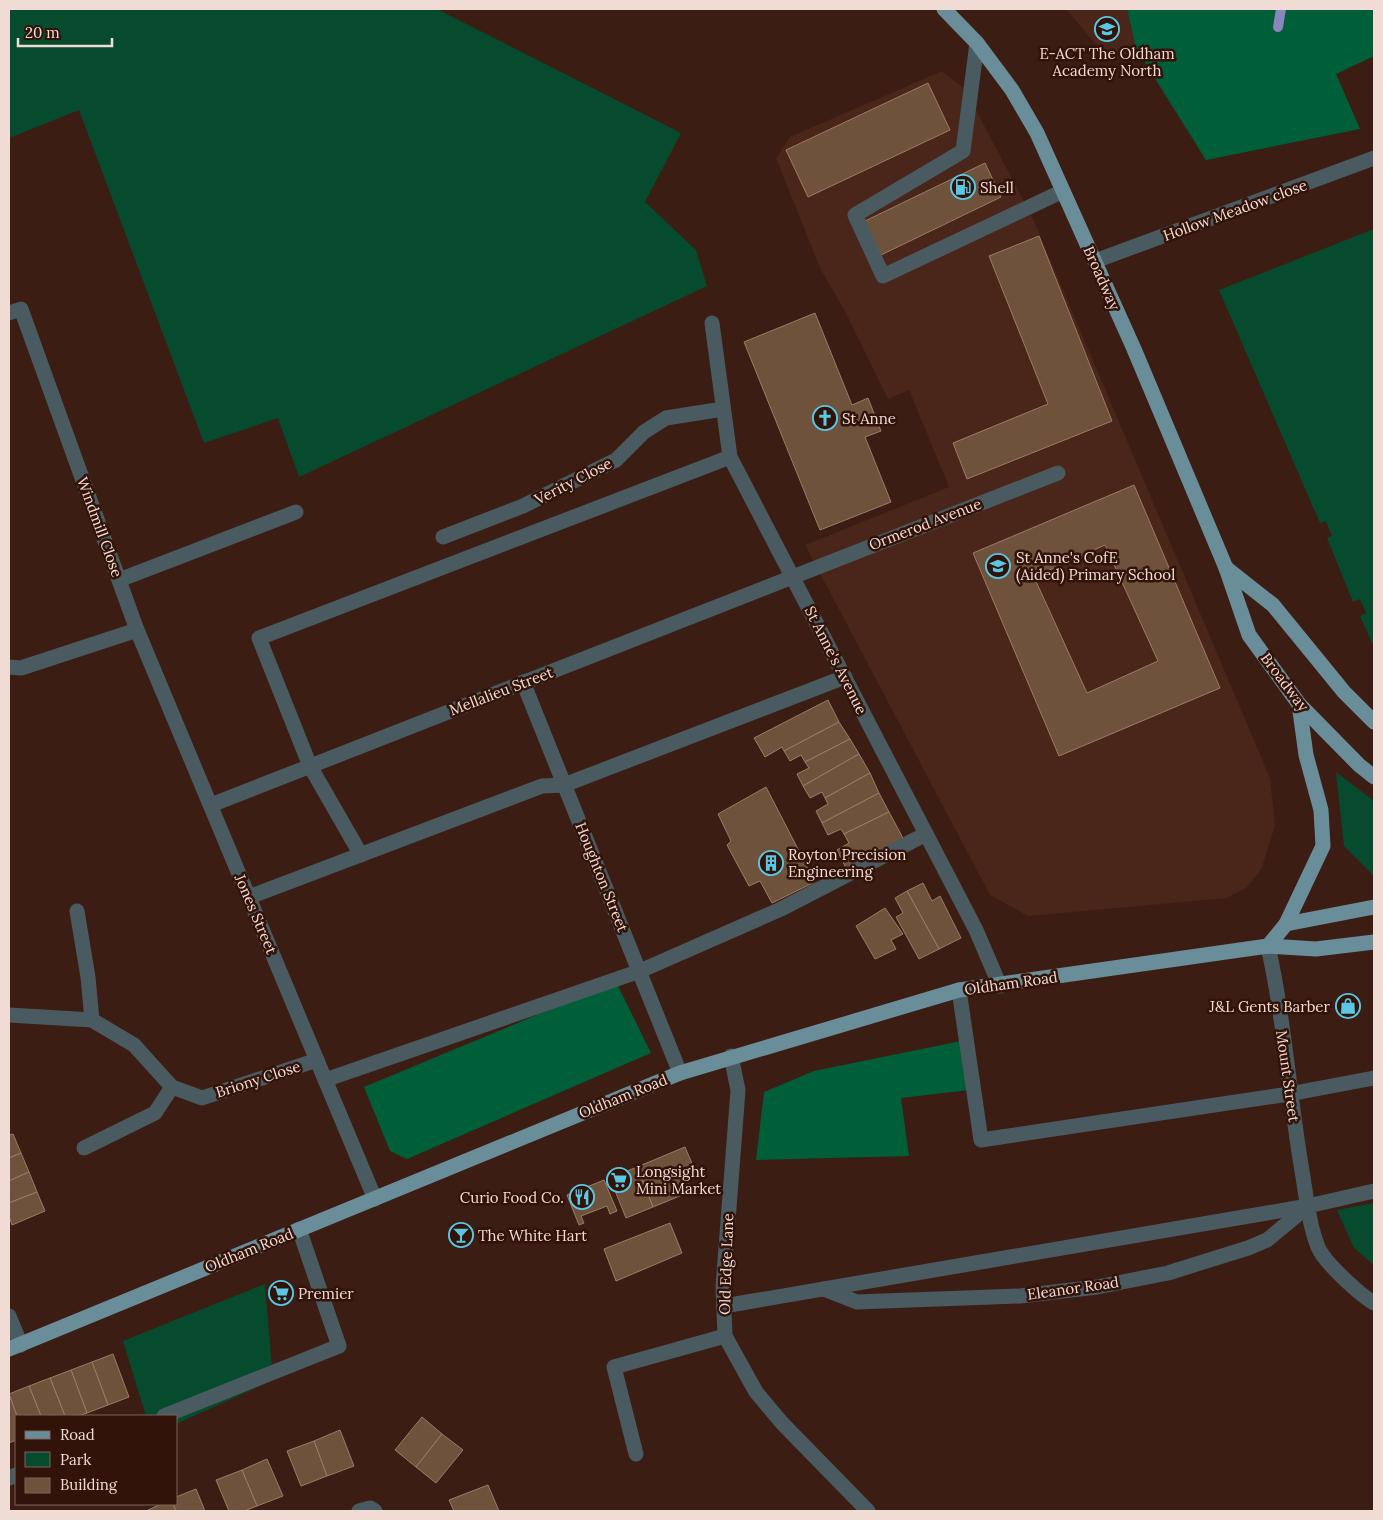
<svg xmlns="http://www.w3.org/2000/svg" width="1383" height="1520" font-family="Lora,serif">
<rect width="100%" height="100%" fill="#3c1d13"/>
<!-- built -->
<g fill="#4a2519">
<polygon points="1066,9 1127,9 1136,48 1111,62"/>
<polygon points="942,71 971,94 974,106 1033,219 1270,778 1275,826 1261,870 1246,888 1227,898 1028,916 990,895 805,545 949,487 909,390 888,399 845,311 821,270 776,158 790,137"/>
</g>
<!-- green -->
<g fill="#064b2e">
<polygon points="9,9 437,9 681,133 645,202 696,250 707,286 299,477 278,418 204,443 79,110 9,138"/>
<polygon points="1374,229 1374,647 1360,616 1366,613 1360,599 1353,602 1327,538 1332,536 1326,521 1320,523 1219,290"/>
<polygon points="1336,772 1374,801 1374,876 1344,846"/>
<polygon points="1374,1203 1374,1265 1354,1248 1337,1210"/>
<polygon points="265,1284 273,1380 176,1424 176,1416 146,1416 123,1341"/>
</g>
<!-- forest -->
<g fill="#005f39">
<polygon points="1127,9 1374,9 1374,56 1336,74 1360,129 1206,160 1136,48"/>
<polygon points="616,982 651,1053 407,1159 390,1151 364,1087"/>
<polygon points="966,1040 978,1089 901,1098 909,1156 756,1160 764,1092 814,1071"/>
</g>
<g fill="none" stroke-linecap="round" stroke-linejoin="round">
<!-- stream -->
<polyline stroke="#8886bb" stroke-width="10" points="1278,27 1281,9"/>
</g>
<!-- building -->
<g fill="#6f523c" stroke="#9c7c65" fill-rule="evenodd">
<polygon points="928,83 950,130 808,197 786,150"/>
<polygon points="985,163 1001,197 881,255 865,221"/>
<polygon points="1039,236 1112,421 967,479 953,443 1048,404 989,256"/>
<polygon points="815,313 852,405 868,398 881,431 865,437 891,502 820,530 744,342"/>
<path d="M1134,485L1220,688L1059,756L973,553ZM1105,545L1158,661L1087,693L1034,577Z"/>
<polygon points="828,700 839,722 784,751 782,747 765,757 754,738"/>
<polygon points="839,722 850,739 805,762 801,755 790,761 784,751"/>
<polygon points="850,739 859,754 803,786 797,774 809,768 805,762"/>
<polygon points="859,754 870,773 825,798 822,792 810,798 803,786"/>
<polygon points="870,773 879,793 822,823 816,811 828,804 825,798"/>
<polygon points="766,787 815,882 772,903 760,881 749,886 727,845 731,841 718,814"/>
<polygon points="879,793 889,812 844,834 841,829 828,835 822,823"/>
<polygon points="889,812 904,840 846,868 837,850 849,843 844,834"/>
<polygon points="923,883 932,901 940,896 961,938 939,949 907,891"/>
<polygon points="907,891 939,949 919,959 896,917 903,913 895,898"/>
<polygon points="885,908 903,934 891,940 896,949 875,959 856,926"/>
<polygon points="13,1134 21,1153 9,1158 9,1135"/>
<polygon points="685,1147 693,1166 683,1170 692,1191 653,1207 637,1167"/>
<polygon points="21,1153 29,1172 9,1181 9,1158"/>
<polygon points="637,1167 653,1207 626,1218 610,1178"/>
<polygon points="29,1172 37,1192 9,1203 9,1181"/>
<polygon points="604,1180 617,1211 610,1214 607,1206 581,1216 584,1223 579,1225 567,1195"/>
<polygon points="37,1192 45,1211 12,1225 9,1216 9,1203"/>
<polygon points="670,1223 682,1253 616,1281 604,1249"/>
<polygon points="113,1354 129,1397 108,1405 92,1362"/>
<polygon points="92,1362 108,1405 87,1413 71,1370"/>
<polygon points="71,1370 87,1413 78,1416 65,1416 50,1378"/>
<polygon points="50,1378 65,1416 41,1416 29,1386"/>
<polygon points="29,1386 41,1416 17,1416 9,1394"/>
<polygon points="9,1394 17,1416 16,1440 9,1443"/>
<polygon points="422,1417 442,1434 416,1467 395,1450"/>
<polygon points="340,1430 354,1466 327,1476 314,1441"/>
<polygon points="442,1434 463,1450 436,1483 416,1467"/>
<polygon points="314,1441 327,1476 301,1486 287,1451"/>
<polygon points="267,1459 283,1496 257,1506 242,1470"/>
<polygon points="242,1470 257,1506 244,1511 229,1511 216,1480"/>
<polygon points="488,1485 499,1511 454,1511 449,1500"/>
<polygon points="196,1489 205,1511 176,1511 173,1504 176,1504 176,1497"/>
<polygon points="161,1504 173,1504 176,1511 146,1511"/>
</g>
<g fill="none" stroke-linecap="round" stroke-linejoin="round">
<!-- lane -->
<g stroke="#495b60" stroke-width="15">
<polyline points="977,43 963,151 855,215 883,276 1063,191"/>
<polyline points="119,580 296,512"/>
<polyline points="361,855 310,766 259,638 730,457"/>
<polyline points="249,897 542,786 564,785 845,677"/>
<polyline points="959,990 981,1140 1289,1094 1374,1078"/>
<polyline points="325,1080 640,971 781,909 926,834"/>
<polyline points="164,1416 339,1346 299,1229"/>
<polyline points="9,1478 16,1475"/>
</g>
<!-- street -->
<g stroke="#495b60" stroke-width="15">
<polyline points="1095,261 1374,158"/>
<polyline points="9,313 21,309 137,630 21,668 9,667"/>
<polyline points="712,323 730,457 976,930 1000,986"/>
<polyline points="443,537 523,506 616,460 644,432 666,418 723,409"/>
<polyline points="137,630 375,1199"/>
<polyline points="523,682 680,1073"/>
<polyline points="211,805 1058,473"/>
<polyline points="77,911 88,977 92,1020"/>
<path d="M1268,946C1284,1018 1289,1092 1301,1165C1306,1192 1308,1222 1318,1247C1324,1262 1360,1295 1374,1303"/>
<polyline points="9,1015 92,1020 134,1045 172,1087 202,1098 317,1060"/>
<polyline points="731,1056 738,1090 723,1287 725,1336 756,1392 782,1423 868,1511"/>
<polyline points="84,1148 155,1113 172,1087"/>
<polyline points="824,1289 857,1302 1020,1296 1097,1287 1168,1273 1248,1248 1267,1240 1307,1207"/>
<polyline points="724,1306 1308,1206 1374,1191"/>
<polyline points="9,1316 21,1345"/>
<polyline points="636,1454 614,1367 725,1336"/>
<polyline points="359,1511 370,1508 375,1511"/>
</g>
<!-- primary -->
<g stroke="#698e99" stroke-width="15">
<polyline points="944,9 977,43 1012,90 1037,133 1134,349 1226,568 1249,635 1299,704 1359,765 1374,777"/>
<polyline points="1226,568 1273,605 1344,692 1374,722"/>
<polyline points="1286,924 1374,907"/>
<polyline points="1268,946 1286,924 1323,846 1321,810 1306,755 1299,704"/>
<polyline points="9,1349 680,1073 959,990 1268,946 1316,949 1374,942"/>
</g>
</g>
<!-- icons -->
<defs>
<symbol id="school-ring" viewBox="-11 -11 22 22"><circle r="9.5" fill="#311309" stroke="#5ac8e5" stroke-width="1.5"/><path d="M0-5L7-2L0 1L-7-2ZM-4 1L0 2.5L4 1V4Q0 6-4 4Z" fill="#5ac8e5"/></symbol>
<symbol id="fuel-ring" viewBox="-11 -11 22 22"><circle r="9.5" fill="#311309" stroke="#5ac8e5" stroke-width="1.5"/><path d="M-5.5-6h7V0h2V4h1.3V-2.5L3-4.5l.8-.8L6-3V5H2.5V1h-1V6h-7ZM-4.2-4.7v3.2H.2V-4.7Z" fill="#5ac8e5"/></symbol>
<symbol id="church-ring" viewBox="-11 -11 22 22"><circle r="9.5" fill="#311309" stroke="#5ac8e5" stroke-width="1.5"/><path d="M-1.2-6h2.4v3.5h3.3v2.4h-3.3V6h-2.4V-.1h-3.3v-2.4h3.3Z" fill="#5ac8e5"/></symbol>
<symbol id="building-ring" viewBox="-11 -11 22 22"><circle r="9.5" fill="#311309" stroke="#5ac8e5" stroke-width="1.5"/><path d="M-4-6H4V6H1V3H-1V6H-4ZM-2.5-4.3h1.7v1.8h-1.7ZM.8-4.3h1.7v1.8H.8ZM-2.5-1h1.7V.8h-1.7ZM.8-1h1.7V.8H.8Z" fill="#5ac8e5"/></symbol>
<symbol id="shop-ring" viewBox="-11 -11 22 22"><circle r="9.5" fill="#311309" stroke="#5ac8e5" stroke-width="1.5"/><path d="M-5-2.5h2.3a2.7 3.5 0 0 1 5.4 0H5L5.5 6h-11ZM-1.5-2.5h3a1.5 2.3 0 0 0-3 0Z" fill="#5ac8e5"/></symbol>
<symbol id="supermarket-ring" viewBox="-11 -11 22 22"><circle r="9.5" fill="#311309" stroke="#5ac8e5" stroke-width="1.5"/><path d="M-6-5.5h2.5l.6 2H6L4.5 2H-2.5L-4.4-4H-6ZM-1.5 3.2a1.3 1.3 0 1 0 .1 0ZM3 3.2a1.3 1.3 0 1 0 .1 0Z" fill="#5ac8e5"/></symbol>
<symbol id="restaurant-ring" viewBox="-11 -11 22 22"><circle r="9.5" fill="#311309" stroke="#5ac8e5" stroke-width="1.5"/><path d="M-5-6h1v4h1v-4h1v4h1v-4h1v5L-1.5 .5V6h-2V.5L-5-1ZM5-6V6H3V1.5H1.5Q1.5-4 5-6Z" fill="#5ac8e5"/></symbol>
<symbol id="bar-ring" viewBox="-11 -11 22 22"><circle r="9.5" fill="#311309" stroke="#5ac8e5" stroke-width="1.5"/><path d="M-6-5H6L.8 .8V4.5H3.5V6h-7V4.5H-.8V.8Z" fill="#5ac8e5"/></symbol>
</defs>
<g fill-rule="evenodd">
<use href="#school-ring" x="1093" y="15" width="28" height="28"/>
<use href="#fuel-ring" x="949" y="173" width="28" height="28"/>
<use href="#church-ring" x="811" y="404" width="28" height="28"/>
<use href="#school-ring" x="984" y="552" width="28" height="28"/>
<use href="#building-ring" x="757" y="849" width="28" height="28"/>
<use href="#shop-ring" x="1334" y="992" width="28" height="28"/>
<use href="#supermarket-ring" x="605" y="1166" width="28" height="28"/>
<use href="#restaurant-ring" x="568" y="1183" width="28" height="28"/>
<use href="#bar-ring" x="447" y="1221" width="28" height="28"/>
<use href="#supermarket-ring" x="267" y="1279" width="28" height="28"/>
</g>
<g text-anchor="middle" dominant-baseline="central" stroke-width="5" stroke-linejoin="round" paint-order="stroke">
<!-- poi labels -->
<g font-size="15" fill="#f1dbd5" stroke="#311309" text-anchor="start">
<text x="1107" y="53" text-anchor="middle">E-ACT The Oldham<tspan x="1107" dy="17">Academy North</tspan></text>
<text x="980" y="187">Shell</text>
<text x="842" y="418">St Anne</text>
<text x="1016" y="557">St Anne's CofE<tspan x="1016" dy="17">(Aided) Primary School</tspan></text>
<text x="788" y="854">Royton Precision<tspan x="788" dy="17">Engineering</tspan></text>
<text x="1330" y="1006" text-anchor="end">J&amp;L Gents Barber</text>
<text x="636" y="1171">Longsight<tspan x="636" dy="17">Mini Market</tspan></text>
<text x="564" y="1197" text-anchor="end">Curio Food Co.</text>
<text x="478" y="1235">The White Hart</text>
<text x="298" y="1293">Premier</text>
</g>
<!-- street labels -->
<g font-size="15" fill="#f1dbd5" stroke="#311309">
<text transform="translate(1235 210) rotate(-20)">Hollow Meadow close</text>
<text transform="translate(1102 278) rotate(66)">Broadway</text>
<text transform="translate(573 481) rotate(-27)">Verity Close</text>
<text transform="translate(925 524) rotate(-21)">Ormerod Avenue</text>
<text transform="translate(100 527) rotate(70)">Windmill Close</text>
<text transform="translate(836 660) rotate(63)">St Anne's Avenue</text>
<text transform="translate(1285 682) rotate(53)">Broadway</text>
<text transform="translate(501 691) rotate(-21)">Mellalieu Street</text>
<text transform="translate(602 877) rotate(68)">Houghton Street</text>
<text transform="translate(256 914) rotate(67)">Jones Street</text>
<text transform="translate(1011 983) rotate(-8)">Oldham Road</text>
<text transform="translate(1288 1076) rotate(82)">Mount Street</text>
<text transform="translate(258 1079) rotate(-18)">Briony Close</text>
<text transform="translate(623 1096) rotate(-22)">Oldham Road</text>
<text transform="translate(249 1250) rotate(-22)">Oldham Road</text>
<text transform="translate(726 1264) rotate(-88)">Old Edge Lane</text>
<text transform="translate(1073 1288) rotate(-8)">Eleanor Road</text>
</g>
</g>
<!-- border -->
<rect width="1383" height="1520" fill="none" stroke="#f1dbd5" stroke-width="20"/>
<!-- legend -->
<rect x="15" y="1415" width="162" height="90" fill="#311309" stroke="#7e635b"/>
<rect x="25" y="1431" width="25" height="8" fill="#698e99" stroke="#7e635b"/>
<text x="60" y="1440" font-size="15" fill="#f1dbd5">Road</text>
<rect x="25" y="1452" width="25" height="15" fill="#064b2e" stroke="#7e635b"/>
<text x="60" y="1465" font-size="15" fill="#f1dbd5">Park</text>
<rect x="25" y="1478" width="25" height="15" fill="#6f523c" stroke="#7e635b"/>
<text x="60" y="1490" font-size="15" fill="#f1dbd5">Building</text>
<!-- scale -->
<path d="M18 38v8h94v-8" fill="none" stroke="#f1dbd5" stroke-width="2.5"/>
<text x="25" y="38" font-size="15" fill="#f1dbd5" stroke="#311309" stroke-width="4" paint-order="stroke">20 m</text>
</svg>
